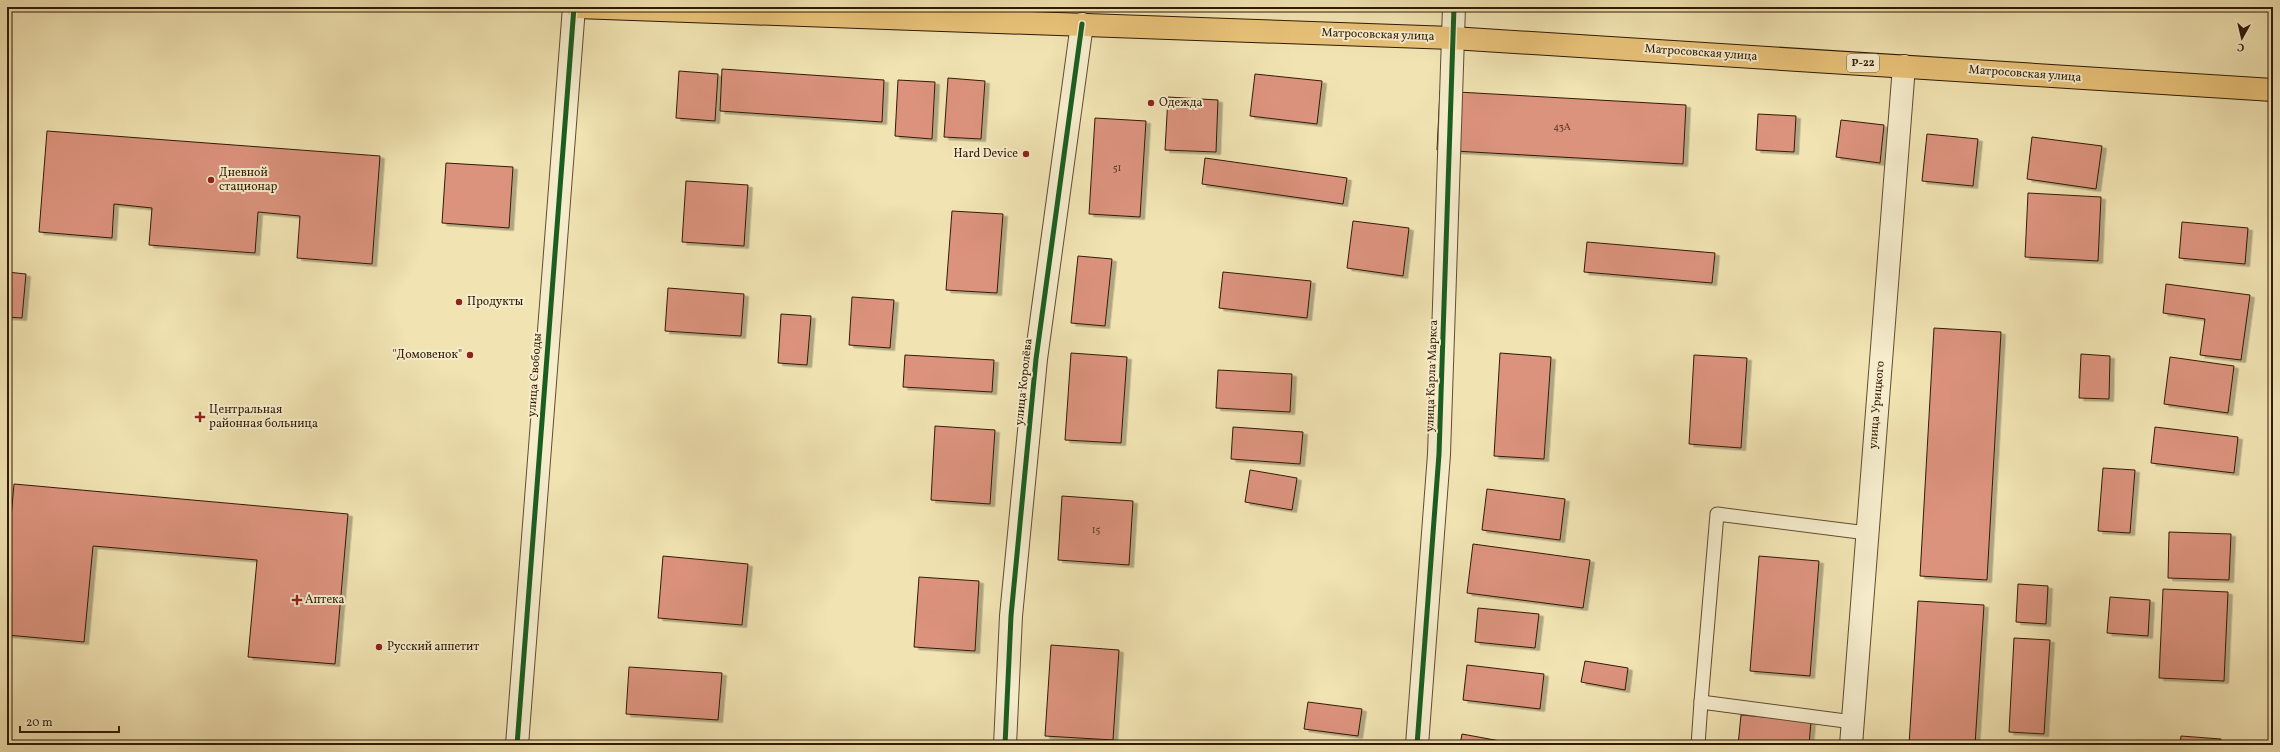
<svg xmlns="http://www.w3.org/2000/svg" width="2280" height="752" font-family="Vollkorn,serif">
<defs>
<filter id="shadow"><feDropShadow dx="4.5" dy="2.5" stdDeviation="0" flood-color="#0004"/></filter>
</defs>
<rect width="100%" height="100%" fill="#f1e3b2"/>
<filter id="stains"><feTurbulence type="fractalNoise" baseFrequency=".005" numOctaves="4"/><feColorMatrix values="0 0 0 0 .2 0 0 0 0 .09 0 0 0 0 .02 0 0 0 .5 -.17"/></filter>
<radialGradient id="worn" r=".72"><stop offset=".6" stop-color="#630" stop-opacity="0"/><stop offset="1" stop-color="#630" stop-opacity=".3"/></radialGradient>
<!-- building -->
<g fill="#dc937e" stroke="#311a03" filter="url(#shadow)">
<polygon points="722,69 884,80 882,122 720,111"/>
<polygon points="679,71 718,74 715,121 676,118"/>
<polygon points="1255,74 1322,81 1317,124 1250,116"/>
<polygon points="948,78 985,81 981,139 944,137"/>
<polygon points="898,80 935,82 932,139 895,136"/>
<polygon points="1440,91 1686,105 1683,164 1437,150"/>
<polygon points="1168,97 1218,100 1216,152 1165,150"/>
<polygon points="1758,114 1796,116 1794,152 1756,150"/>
<polygon points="1095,118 1146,121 1140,217 1089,214"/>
<polygon points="1841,120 1884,125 1880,163 1836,157"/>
<polygon points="47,131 380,156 372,264 297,258 300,216 258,212 255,253 149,245 152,208 114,204 112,238 39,232"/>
<polygon points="1927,134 1978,139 1973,186 1922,181"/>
<polygon points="2032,137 2102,146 2096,189 2027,179"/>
<polygon points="1205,158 1347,178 1343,204 1202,184"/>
<polygon points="446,163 513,167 509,228 442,223"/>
<polygon points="686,181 748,185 744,246 682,242"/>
<polygon points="2028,193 2101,197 2098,261 2025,257"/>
<polygon points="952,211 1003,214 997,293 946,290"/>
<polygon points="1353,221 1409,228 1403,276 1347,268"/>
<polygon points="2182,222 2248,228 2245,264 2179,258"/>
<polygon points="1587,242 1715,253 1712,283 1584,272"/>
<polygon points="1078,256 1112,259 1105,326 1071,323"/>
<polygon points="7,272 26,274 22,318 7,317"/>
<polygon points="1223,272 1311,281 1307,318 1219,308"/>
<polygon points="2166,284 2250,295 2241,360 2200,355 2205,319 2163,313"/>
<polygon points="668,288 744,294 741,336 665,331"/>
<polygon points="852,297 894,300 890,348 849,345"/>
<polygon points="781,314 811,316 807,365 778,363"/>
<polygon points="1934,328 2001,332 1987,580 1920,576"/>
<polygon points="1071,353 1127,357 1121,443 1065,440"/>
<polygon points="1500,353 1551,357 1544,459 1494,456"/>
<polygon points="2081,354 2110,356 2109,399 2079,398"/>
<polygon points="905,355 994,360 992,392 903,387"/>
<polygon points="1694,355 1747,358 1741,448 1689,444"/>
<polygon points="2170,357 2234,366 2228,413 2164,404"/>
<polygon points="1218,370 1292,374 1290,412 1216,408"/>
<polygon points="935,426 995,430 990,504 931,500"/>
<polygon points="1233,427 1303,432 1300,464 1231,459"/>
<polygon points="2155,427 2238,437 2234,473 2151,463"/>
<polygon points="2103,468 2135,470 2130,533 2098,531"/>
<polygon points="1250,470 1297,478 1292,510 1245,502"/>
<polygon points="14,484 348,514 335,664 248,657 257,560 93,546 84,642 7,635 7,564"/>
<polygon points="1487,489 1565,499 1560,540 1482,530"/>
<polygon points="1062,496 1133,501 1129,565 1058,560"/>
<polygon points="2169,532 2231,534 2229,580 2168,578"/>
<polygon points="1473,544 1590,560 1583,608 1467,593"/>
<polygon points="663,556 748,564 742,625 658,618"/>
<polygon points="1759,556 1819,561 1810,676 1750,671"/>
<polygon points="919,577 979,581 975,651 914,647"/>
<polygon points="2018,584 2048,586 2046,624 2016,622"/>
<polygon points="2163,589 2228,592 2224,681 2159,678"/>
<polygon points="2110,597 2150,600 2148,636 2107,633"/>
<polygon points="1918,601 1984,605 1975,745 1909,745"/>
<polygon points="1478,608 1539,614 1535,648 1475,642"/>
<polygon points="2014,638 2050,640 2044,734 2009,732"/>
<polygon points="1051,645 1119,650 1113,740 1045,736"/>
<polygon points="1585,661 1628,668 1625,690 1581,682"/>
<polygon points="1467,665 1544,674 1540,709 1463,700"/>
<polygon points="629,667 722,673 718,720 626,714"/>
<polygon points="1308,702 1362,709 1358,736 1304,729"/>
<polygon points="1741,715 1811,721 1809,745 1738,745"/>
<polygon points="1462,734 1511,743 1511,745 1460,745"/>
<polygon points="2181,736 2221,739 2220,745 2180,745"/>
</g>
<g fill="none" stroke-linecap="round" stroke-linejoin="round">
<defs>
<g id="service">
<polyline points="1701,702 1717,514 1867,533"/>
<polyline points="1698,745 1701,702 1853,722"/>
</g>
<g id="minor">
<polyline points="1005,745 1011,616 1036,359 1082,24"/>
<polyline points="1417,745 1439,454 1454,7"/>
<polyline points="1851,745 1904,66"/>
</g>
<polyline id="tertiary" points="517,745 574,7"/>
<polyline id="trunk" points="577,7 1452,38 2273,90"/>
</defs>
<!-- service casing -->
<use href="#service" stroke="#614c2f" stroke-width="15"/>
<!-- minor casing -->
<use href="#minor" stroke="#614c2f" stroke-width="24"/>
<!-- tertiary casing -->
<use href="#tertiary" stroke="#614c2f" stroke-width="24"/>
<!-- trunk casing -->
<use href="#trunk" stroke="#311a03" stroke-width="24"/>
<!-- service -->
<use href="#service" stroke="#f6edcd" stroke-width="13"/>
<!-- minor -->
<use href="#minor" stroke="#f6edcd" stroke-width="22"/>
<!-- tertiary -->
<use href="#tertiary" stroke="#f6edcd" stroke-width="22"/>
<!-- trunk -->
<use href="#trunk" stroke="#e8c279" stroke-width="22"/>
<defs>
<g id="cycleway">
<polyline points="517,745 574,7"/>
<polyline points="1005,745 1011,616 1036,359 1082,24"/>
<polyline points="1417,745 1439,454 1454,7"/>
</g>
</defs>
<!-- cycleway casing -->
<use href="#cycleway" stroke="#f6edcd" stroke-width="8"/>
<!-- cycleway -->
<use href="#cycleway" stroke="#1b5e20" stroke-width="5"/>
</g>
<!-- markers -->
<g fill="#8f2418" stroke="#f6edcd" stroke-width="1.5">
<circle cx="1151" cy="103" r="4"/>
<circle cx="1026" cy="154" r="4"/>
<circle cx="211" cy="180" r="4"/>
<circle cx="459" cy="302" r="4"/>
<circle cx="470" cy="355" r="4"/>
<path d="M198 411h4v4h4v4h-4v4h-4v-4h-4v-4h4z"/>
<path d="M295 594h4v4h4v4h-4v4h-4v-4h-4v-4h4z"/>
<circle cx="379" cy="647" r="4"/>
</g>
<g text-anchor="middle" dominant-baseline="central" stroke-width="4" stroke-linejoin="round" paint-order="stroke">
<!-- number labels -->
<g font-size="10" fill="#5c3822">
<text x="1562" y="127">43А</text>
<text x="1117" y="168">51</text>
<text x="1096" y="530">15</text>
</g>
<!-- shield labels -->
<rect fill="#f6edcd" stroke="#6c5940" stroke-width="1" x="1847" y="54" width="32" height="18" rx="3"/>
<g font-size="11" font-weight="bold" fill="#311a03">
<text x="1863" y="63">Р-22</text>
</g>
<!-- street labels -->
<g font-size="12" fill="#311a03" stroke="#f6edcd">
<text transform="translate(1378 35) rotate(2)">Матросовская улица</text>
<text transform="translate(1701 53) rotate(4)">Матросовская улица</text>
<text transform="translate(2025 74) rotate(4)">Матросовская улица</text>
<text transform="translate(535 375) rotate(-86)">улица Свободы</text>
<text transform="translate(1432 376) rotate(-88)">улица Карла Маркса</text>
<text transform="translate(1024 382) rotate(-84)">улица Королёва</text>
<text transform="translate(1877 405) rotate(-85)">улица Урицкого</text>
</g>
<!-- poi labels -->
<g font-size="12" fill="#311a03" stroke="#f6edcd" text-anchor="start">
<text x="1159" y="103">Одежда</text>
<text x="1018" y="154" text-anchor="end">Hard Device</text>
<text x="219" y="173">Дневной<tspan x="219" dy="14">стационар</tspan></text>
<text x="467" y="302">Продукты</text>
<text x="462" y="355" text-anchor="end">"Домовенок"</text>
<text x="209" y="410">Центральная<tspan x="209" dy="14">районная больница</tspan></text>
<text x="305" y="600">Аптека</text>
<text x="387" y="647">Русский аппетит</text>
</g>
</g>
<!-- margin -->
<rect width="2280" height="752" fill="none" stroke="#f1e3b2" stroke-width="24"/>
<rect x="8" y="8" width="2264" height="736" fill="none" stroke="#311a03" stroke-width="2"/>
<rect x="12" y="12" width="2256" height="728" fill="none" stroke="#311a03"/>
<!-- north arrow -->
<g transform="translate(2242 38) rotate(188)" stroke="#f6edcd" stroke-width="3" paint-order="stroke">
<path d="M0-3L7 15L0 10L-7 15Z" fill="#311a03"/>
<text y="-6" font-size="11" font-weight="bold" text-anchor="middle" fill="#311a03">С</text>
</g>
<!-- scale -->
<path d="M20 726v6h99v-6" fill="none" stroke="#311a03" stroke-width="2"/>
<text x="26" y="726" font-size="12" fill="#311a03" stroke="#f6edcd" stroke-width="3" paint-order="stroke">20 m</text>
<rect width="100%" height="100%" filter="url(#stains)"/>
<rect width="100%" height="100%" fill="url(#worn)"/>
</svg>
